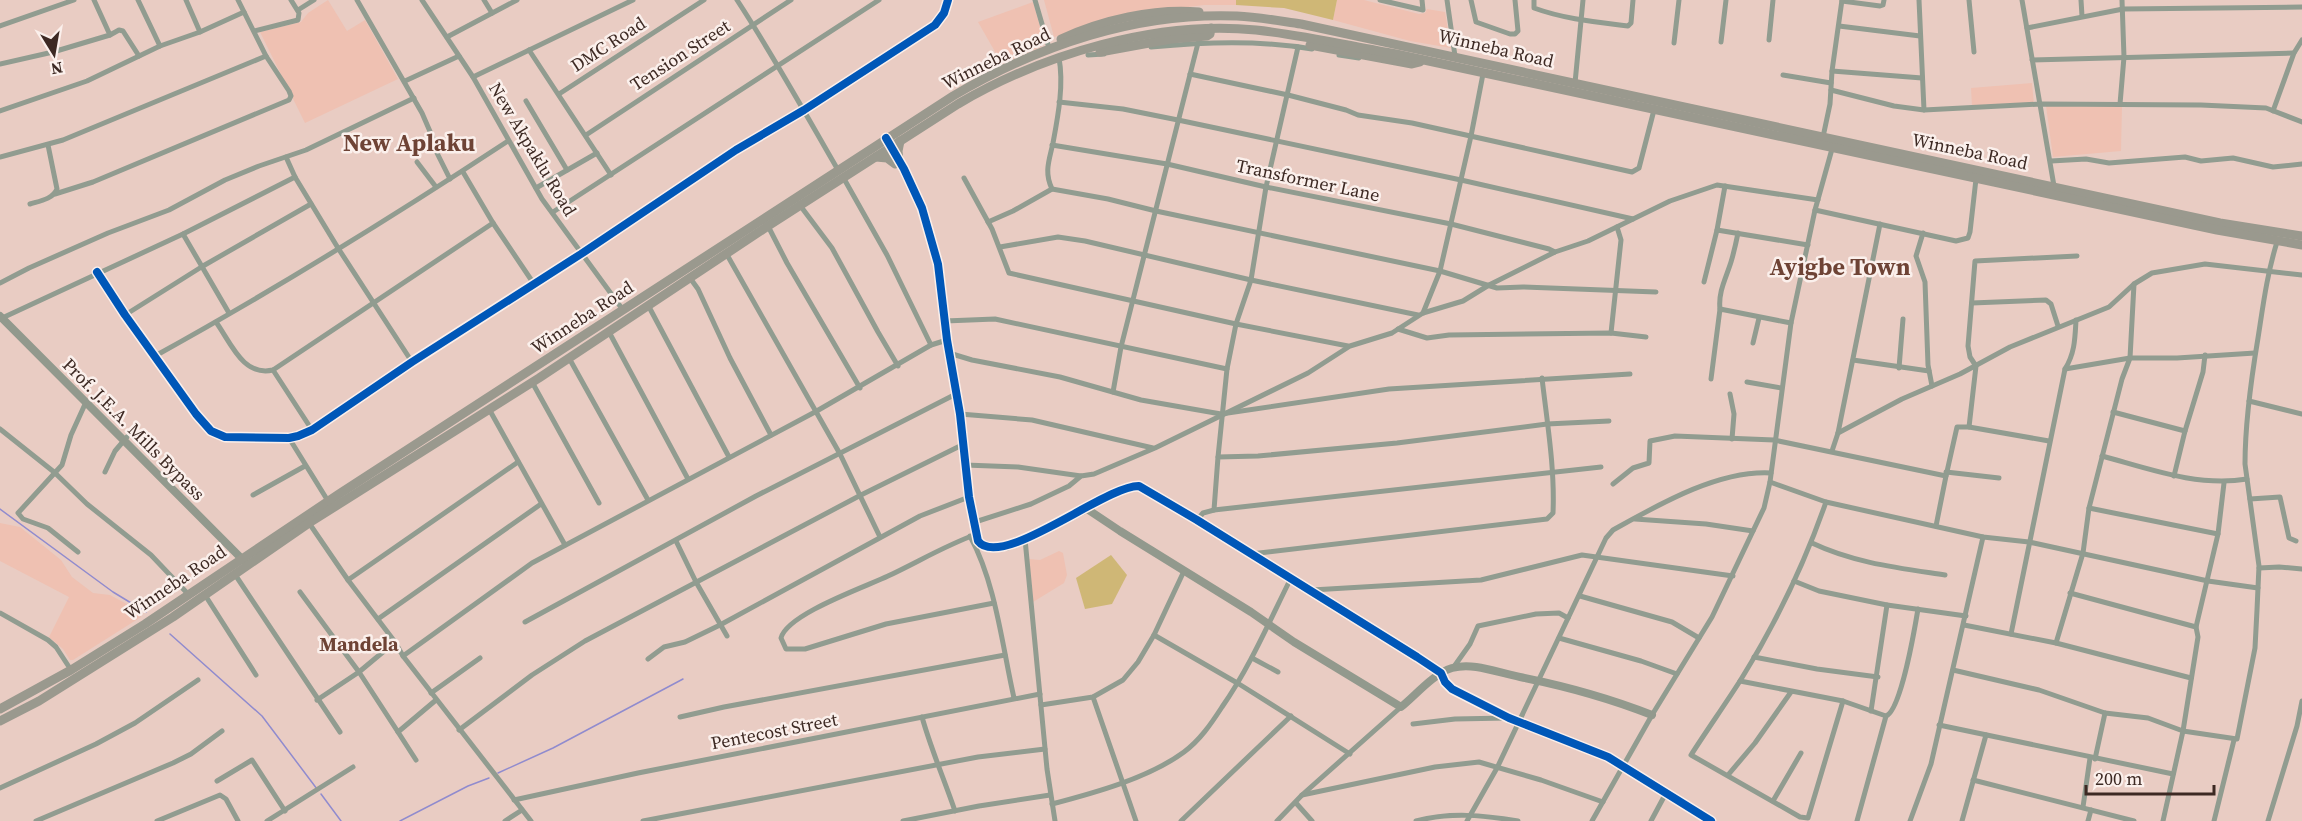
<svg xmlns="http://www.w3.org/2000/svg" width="2302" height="821" font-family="'Source Serif 4',serif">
<rect width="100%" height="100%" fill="#e9ccc3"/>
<!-- built -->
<g fill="#efc1b2">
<polygon points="328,0 347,31 365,20 398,79 305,123 260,32 301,22 308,13"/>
<polygon points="1044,0 1236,0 1236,5 1204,5 1157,11 1054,37"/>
<polygon points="1337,0 1364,0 1419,14 1425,13 1427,9 1445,12 1451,48 1410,41 1333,20"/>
<polygon points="1033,2 1044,41 1042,46 1002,64 978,22"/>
<polygon points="2032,83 2034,104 1972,107 1971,88"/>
<polygon points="2046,106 2122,106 2121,151 2053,157"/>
<polygon points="0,523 20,527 61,560 72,577 93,593 110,595 138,610 141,617 73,660 70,660 63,649 49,637 69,597 0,561"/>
<polygon points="1059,551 1063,553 1067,575 1064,583 1033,602 1029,559 1040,560"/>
</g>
<!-- green -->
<g fill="#cfb776">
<polygon points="1236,0 1337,0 1333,20 1284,8 1236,5"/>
<polygon points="1111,555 1127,575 1112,604 1085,609 1076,578"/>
</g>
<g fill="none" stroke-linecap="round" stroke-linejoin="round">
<!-- stream -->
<g stroke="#908bce" stroke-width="1.5">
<polyline points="0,509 113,592 146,612"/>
<polyline points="170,634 262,716 317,789"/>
<polyline points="498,773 553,748 683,679"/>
<polyline points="321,794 341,821"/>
<polyline points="400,821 468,786 489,778"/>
</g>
<!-- street -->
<g stroke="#919c90" stroke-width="5">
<polyline points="138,0 160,46"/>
<polyline points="186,0 200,32"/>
<polyline points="357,0 422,113 435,143 435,149 450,179"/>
<polyline points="422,0 473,77 542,199 623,310"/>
<polyline points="484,0 492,13"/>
<path d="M737,0C773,55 805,113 838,170"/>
<polyline points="1035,0 1049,48"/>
<polyline points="1380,0 1423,10 1422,0"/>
<polyline points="1447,0 1455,56"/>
<polyline points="1471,0 1476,22 1510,34 1515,34 1518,31 1515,0"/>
<path d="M1534,0V8C1564,19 1596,22 1628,26L1631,23L1633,0"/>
<polyline points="1919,0 1924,110"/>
<polyline points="1969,0 1974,52"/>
<polyline points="2022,0 2054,186"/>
<polyline points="2081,0 2082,16"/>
<polyline points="1842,1 1880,6 1883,5 1884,0"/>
<polyline points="298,10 314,0"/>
<polyline points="0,26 74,0"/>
<polyline points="1839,26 1920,36"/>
<polyline points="2027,28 2123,9 2302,7"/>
<polyline points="254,31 298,20 299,13 291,0"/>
<polyline points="110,35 119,30 123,31 139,56"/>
<polyline points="447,37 517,0"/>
<polyline points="1769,40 1773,0"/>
<polyline points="1721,42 1726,0"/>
<polyline points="1674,43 1679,0"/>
<path d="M1151,47C1205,42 1259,40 1312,49"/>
<polyline points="529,50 611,175"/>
<polyline points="1088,55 1104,54"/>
<polyline points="1339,55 1359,58"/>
<polyline points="2032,60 2294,53"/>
<polyline points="0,64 53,52 110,35 94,0"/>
<polyline points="1832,71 1922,78"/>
<polyline points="1190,74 1288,95 1346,110 1358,115 1412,123 1632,172 1639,168 1654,110"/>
<polyline points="1783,75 1831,83"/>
<polyline points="473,77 633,0"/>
<polyline points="405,81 459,56"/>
<polyline points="1575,83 1583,0"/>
<polyline points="1831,90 1894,106 1924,110 2041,104 2201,105 2266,108 2302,122"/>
<polyline points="559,94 704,0"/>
<polyline points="526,101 567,170"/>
<polyline points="1059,102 1123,109 1178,120 1461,180 1633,219"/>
<polyline points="2120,104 2124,57 2122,0"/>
<polyline points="0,111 87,81 160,46 200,32 244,12"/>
<polyline points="2273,111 2294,53 2302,40"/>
<polyline points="586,135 791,0"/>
<polyline points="1823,137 1830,104 1832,71 1842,0"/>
<polyline points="1052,145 1167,164 1266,187 1451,224 1549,249 1555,252"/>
<polyline points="0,157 63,140 266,56"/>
<polyline points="286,157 295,177 338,248 412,362"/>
<polyline points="2051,161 2086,159 2109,163 2185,157 2201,161 2233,158 2273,167 2302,164"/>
<polyline points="417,162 436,187"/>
<polyline points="463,172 493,223 534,284"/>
<polyline points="843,177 887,255 931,345"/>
<polyline points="964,178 992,229 1009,273 1236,324 1348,346"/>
<polyline points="536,188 597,153"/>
<path d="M1052,189C1044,172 1049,161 1053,143C1058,116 1064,85 1059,58"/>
<polyline points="55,194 93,182 289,100 291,96 289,91 266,56 238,0"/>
<path d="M30,204C40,201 53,199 57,189L48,145"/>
<polyline points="799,204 832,248 878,332 898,366"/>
<polyline points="1815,210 1956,241 1968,238 1970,232 1976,179"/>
<polyline points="553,212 879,0"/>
<polyline points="988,222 1013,211 1052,189 1108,199 1156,211 1440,271 1497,288 1523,287 1656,292"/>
<polyline points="768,226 787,263 860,388"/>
<polyline points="1717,230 1725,186"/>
<polyline points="1923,233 1916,256 1925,282 1928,365 1932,386"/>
<polyline points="183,234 229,313"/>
<polyline points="1000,247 1058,237 1085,241 1251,280 1418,315"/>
<polyline points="726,253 840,454 880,537"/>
<polyline points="97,272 125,315 196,414 211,431 225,437 289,438 298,436 312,430 412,362 581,254 736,150 804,110 935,25 944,13 948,0"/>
<polyline points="690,278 698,289 730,358 771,435"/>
<polyline points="1704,282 1717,230 1808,245"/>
<polyline points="0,283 29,268 108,233 169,210 225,180 259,166 306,150 414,98"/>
<polyline points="1972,303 2046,300 2051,304 2058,326"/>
<polyline points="648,305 729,457"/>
<path d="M1720,309C1718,292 1726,278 1731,262C1734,252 1736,243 1738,233"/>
<polyline points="1423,313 1440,271 1471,136 1483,74"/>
<polyline points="125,315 203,266 311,204"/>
<polyline points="0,319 183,234 295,177"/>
<polyline points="945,321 995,319 1227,369"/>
<path d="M216,322C231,343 243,377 273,370L493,223"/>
<polyline points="1398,329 1427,338 1449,335 1611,333 1646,337"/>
<polyline points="609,332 688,479"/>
<polyline points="1611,333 1621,240 1617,227"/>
<polyline points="1753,343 1759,318"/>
<polyline points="949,353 972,360 1060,377 1141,400 1221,414 1389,389 1630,374"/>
<path d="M155,356C276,289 394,216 508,141"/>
<polyline points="569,358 648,500"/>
<polyline points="1853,360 1929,371"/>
<polyline points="1899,368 1903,319"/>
<polyline points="2065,369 2130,358 2177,358 2255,353"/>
<polyline points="273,370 312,430"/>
<polyline points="1711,379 1720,309 1791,323"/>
<polyline points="532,382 599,503"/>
<polyline points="1747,382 1781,388"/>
<polyline points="1113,392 1121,347 1198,43"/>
<polyline points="1730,394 1734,414 1732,439"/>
<polyline points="2249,401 2302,414"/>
<polyline points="489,409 565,545"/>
<polyline points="2113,412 2185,431"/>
<polyline points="960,414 1032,420 1153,448"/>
<polyline points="1969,427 1976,366 1970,357 1968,346 1975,261 2077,256"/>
<polyline points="0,429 54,472 87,504 151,555 189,595"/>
<polyline points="1838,433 1902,399 1960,374 2010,347 2109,307 2134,284 2152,273 2205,264 2302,275"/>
<polyline points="289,438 328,501"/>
<polyline points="1832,451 1838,433 1880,224"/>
<path d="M2102,456C2150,469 2197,487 2247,479"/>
<polyline points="1218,457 1227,369 1236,324 1251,280 1266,187 1298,47"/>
<polyline points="965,465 1018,467 1081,476"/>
<polyline points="105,472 115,451 127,437"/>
<polyline points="1946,472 1999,478"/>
<polyline points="1946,476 1957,427 1969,427 2049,441"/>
<polyline points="2174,476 2185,431 2203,372 2205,355"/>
<polyline points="1770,482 1826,502 1983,537 2029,542 2208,581 2258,588"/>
<polyline points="1613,484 1633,468 1649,463 1650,441 1675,436 1774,440 1946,476 1936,526"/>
<polyline points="253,495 305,466"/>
<polyline points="2250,499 2280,497 2289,538 2296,541"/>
<path d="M1826,502C1804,565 1775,625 1740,681C1724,706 1707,730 1691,755L1800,817L1808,818L1843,701"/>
<polyline points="2089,508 2218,534"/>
<polyline points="1087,509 1130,486 1147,490 1417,657 1441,673 1445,682 1452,689 1509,718 1608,757 1711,821"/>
<polyline points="1214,510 1218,457 1258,456 1397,443 1547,424 1609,421"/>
<polyline points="1635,519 1706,524 1753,531"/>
<polyline points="1197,520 1203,513 1214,510 1601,467"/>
<polyline points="975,522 1031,504 1069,486 1081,476 1094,474 1155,448 1308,373 1350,346 1392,333 1423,313 1463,301 1489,285 1555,252 1588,241 1670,201 1717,185 1818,200"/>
<polyline points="309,523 348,580 395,642 403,656 531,821"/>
<path d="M977,534C946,545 918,562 888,576C865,587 787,614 781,638L786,649H805L886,624L994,603"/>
<path d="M970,536C996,584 1002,645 1014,698"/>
<polyline points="1025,539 1047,769 1055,821"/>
<polyline points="676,541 696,582 727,636"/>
<path d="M1812,543C1854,563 1899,568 1945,575"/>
<polyline points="78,552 48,528 23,519 18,513 62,465 71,435 86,402"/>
<path d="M1251,554L1547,519L1553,513C1555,468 1547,422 1542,378"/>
<polyline points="2259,568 2279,567 2302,569"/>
<polyline points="234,573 340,732"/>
<polyline points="348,580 518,462"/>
<polyline points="1794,581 1819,591 1887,605 1966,616"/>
<polyline points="1312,590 1481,580 1582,555 1733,576"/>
<polyline points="300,592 359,672 398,732 436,700"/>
<polyline points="2070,593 2196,627"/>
<polyline points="205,595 256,675"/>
<polyline points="1580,596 1672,622 1699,638"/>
<polyline points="0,613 48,640 56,647 71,670"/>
<polyline points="378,619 541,504"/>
<polyline points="525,622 756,496 956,394"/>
<polyline points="1964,625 2056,643 2191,678"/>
<path d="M2011,634L2065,369C2075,353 2075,338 2076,320"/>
<polyline points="1154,635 1239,684 1350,754"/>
<polyline points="1559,638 1641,661 1677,674"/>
<polyline points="2056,643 2083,553 2089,508 2122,379 2130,358 2134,284"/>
<polyline points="403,656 532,563 815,412 931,345 947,340"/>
<polyline points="1754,657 1817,669 1878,677"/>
<polyline points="1252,658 1278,672"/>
<polyline points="648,659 664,647 685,642 720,625 920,516 969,497"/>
<polyline points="1453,668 1470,644 1478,626 1536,614 1559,613 1568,618"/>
<path d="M1953,670L2039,690L2105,713L2148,718L2183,731L2237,739L2255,648L2257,610L2259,566L2245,464C2245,422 2251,380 2258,338C2263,306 2267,274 2277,242"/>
<polyline points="1740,681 1843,701 1886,716"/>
<polyline points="431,693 480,658"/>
<polyline points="1093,697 1136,821"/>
<polyline points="317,700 359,672 395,642"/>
<polyline points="1041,705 1093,697 1123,680 1138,662 1154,635 1184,571"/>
<polyline points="1871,711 1887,605"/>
<polyline points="680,717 724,707 1005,655"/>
<path d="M922,717C931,749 944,779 955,811"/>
<polyline points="1413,724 1455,719 1507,718"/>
<polyline points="1939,725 2173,774"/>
<polyline points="459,730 532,675 585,641 861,495 964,444"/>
<polyline points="398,732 416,760"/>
<polyline points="2095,759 2105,713"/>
<polyline points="1728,775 1755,743 1791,692"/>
<polyline points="1973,780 2134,821"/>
<polyline points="217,781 252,760 285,811"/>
<polyline points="0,788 96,744 135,723 198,680"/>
<polyline points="1302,795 1435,767 1479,762 1541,780 1603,802"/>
<polyline points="514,800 638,773 1040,694"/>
<polyline points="1773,801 1801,753"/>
<polyline points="1296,803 1312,821"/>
<path d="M1052,804C1094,793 1149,778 1184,752C1200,740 1211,724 1222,707C1250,667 1269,622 1291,578"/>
<polyline points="2083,807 2090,758"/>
<polyline points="36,821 173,763 191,754 222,731"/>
<polyline points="157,821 220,795 226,799 238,821"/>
<polyline points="267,821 353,767"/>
<polyline points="505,821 522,810"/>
<polyline points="643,821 978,757 1045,749"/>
<polyline points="903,821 979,806 1050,795"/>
<polyline points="1181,821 1291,716"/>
<polyline points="1277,821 1302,795 1401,707"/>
<path d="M1416,821C1450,812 1483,815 1518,821"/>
<path d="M1467,821L1497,768L1606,538L1613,530C1658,505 1718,470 1771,473"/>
<polyline points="1592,821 1652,715 1712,617 1764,508 1770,482 1791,323 1815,210 1832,149"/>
<polyline points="1651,821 1666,793"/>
<path d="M1857,821L1886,716C1901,710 1915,627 1918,609"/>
<polyline points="1910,821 1931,764 1983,537"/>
<polyline points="1962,821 1986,735"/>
<polyline points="2088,821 2091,810"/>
<polyline points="2163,821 2183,731 2198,637 2196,627 2218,534 2224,483"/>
<polyline points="2214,821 2234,740"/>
<polyline points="2268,821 2297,726 2302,701"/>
</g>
<!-- secondary -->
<g stroke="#92998d" stroke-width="8">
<path d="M897,157L922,208L938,264L947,340L960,414L969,497L978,541L985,547H1007L1087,509L1120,531L1251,612L1294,642L1401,707C1416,695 1433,674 1452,668C1474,662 1498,673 1520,677C1565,686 1609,698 1652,715"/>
<polyline points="0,316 244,561"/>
</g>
<!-- highway -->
<g stroke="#9a998e" stroke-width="9">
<path d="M1061,39C1102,20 1154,8 1199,12"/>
<polyline points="1310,45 1412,64 1420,62"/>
<polyline points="1100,52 1171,39 1207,36 1210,34 1211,28"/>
<polyline points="876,157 887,158 895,164"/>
<polyline points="899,161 898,151 900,141"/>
<path d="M0,709L71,670L145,624L339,494L953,96C1039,45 1137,12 1237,16C1259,17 1280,21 1301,24L2220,223L2302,236"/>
<path d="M0,721L39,701L173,617L309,523L539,378L768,226L958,104C1043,54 1157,20 1256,30C1303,35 1350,46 1396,54L2217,230L2302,245"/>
</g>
<defs>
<g id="cycleway">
<path d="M886,138L904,169L922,208L938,264L947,340L960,414L969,497L978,541C1001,571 1106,485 1139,486L1197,520L1417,657L1441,673L1445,682L1452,689L1509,718L1608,757L1711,821"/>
<polyline points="97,272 125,315 196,414 211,431 225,437 289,438 298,436 312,430 412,362 581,254 736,150 804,110 935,25 944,13 948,0"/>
</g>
</defs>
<!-- cycleway casing -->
<use href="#cycleway" stroke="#fbf0ec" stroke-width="11"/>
<!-- cycleway -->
<use href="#cycleway" stroke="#0057b8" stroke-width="8"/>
</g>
<g text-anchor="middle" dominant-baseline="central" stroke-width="5" stroke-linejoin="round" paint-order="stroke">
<!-- street labels -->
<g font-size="18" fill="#3d2923" stroke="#fbf0ec">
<text transform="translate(608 44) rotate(-33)">DMC Road</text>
<text transform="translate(1496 48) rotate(13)">Winneba Road</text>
<text transform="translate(680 55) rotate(-33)">Tension Street</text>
<text transform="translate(996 58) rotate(-26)">Winneba Road</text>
<text transform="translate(533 149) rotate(59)">New Akpaklu Road</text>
<text transform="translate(1970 151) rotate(12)">Winneba Road</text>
<text transform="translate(1308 180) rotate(12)">Transformer Lane</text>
<text transform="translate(582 317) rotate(-33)">Winneba Road</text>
<text transform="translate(134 429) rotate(45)">Prof. J.E.A. Mills Bypass</text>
<text transform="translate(175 582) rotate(-34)">Winneba Road</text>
<text transform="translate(774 731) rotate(-11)">Pentecost Street</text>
</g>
<!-- neighbourhood labels -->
<g font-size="20" font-weight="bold" fill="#6e4335" stroke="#fbf0ec">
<text x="359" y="644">Mandela</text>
</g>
<!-- district labels -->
<g font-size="24" font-weight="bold" fill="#6e4335" stroke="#fbf0ec">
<text x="409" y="142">New Aplaku</text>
<text x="1840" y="266">Ayigbe Town</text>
</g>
</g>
<!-- north arrow -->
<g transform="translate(54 54) rotate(169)" stroke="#fbf0ec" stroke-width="4.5" paint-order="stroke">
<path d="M0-4.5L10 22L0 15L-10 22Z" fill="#3d2923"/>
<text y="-9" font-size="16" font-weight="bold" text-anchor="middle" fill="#3d2923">N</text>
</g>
<!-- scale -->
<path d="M2086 785v9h128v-9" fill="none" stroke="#3d2923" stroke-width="3"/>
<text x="2095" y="785" font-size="18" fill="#3d2923" stroke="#fbf0ec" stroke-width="4.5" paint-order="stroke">200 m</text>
</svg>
